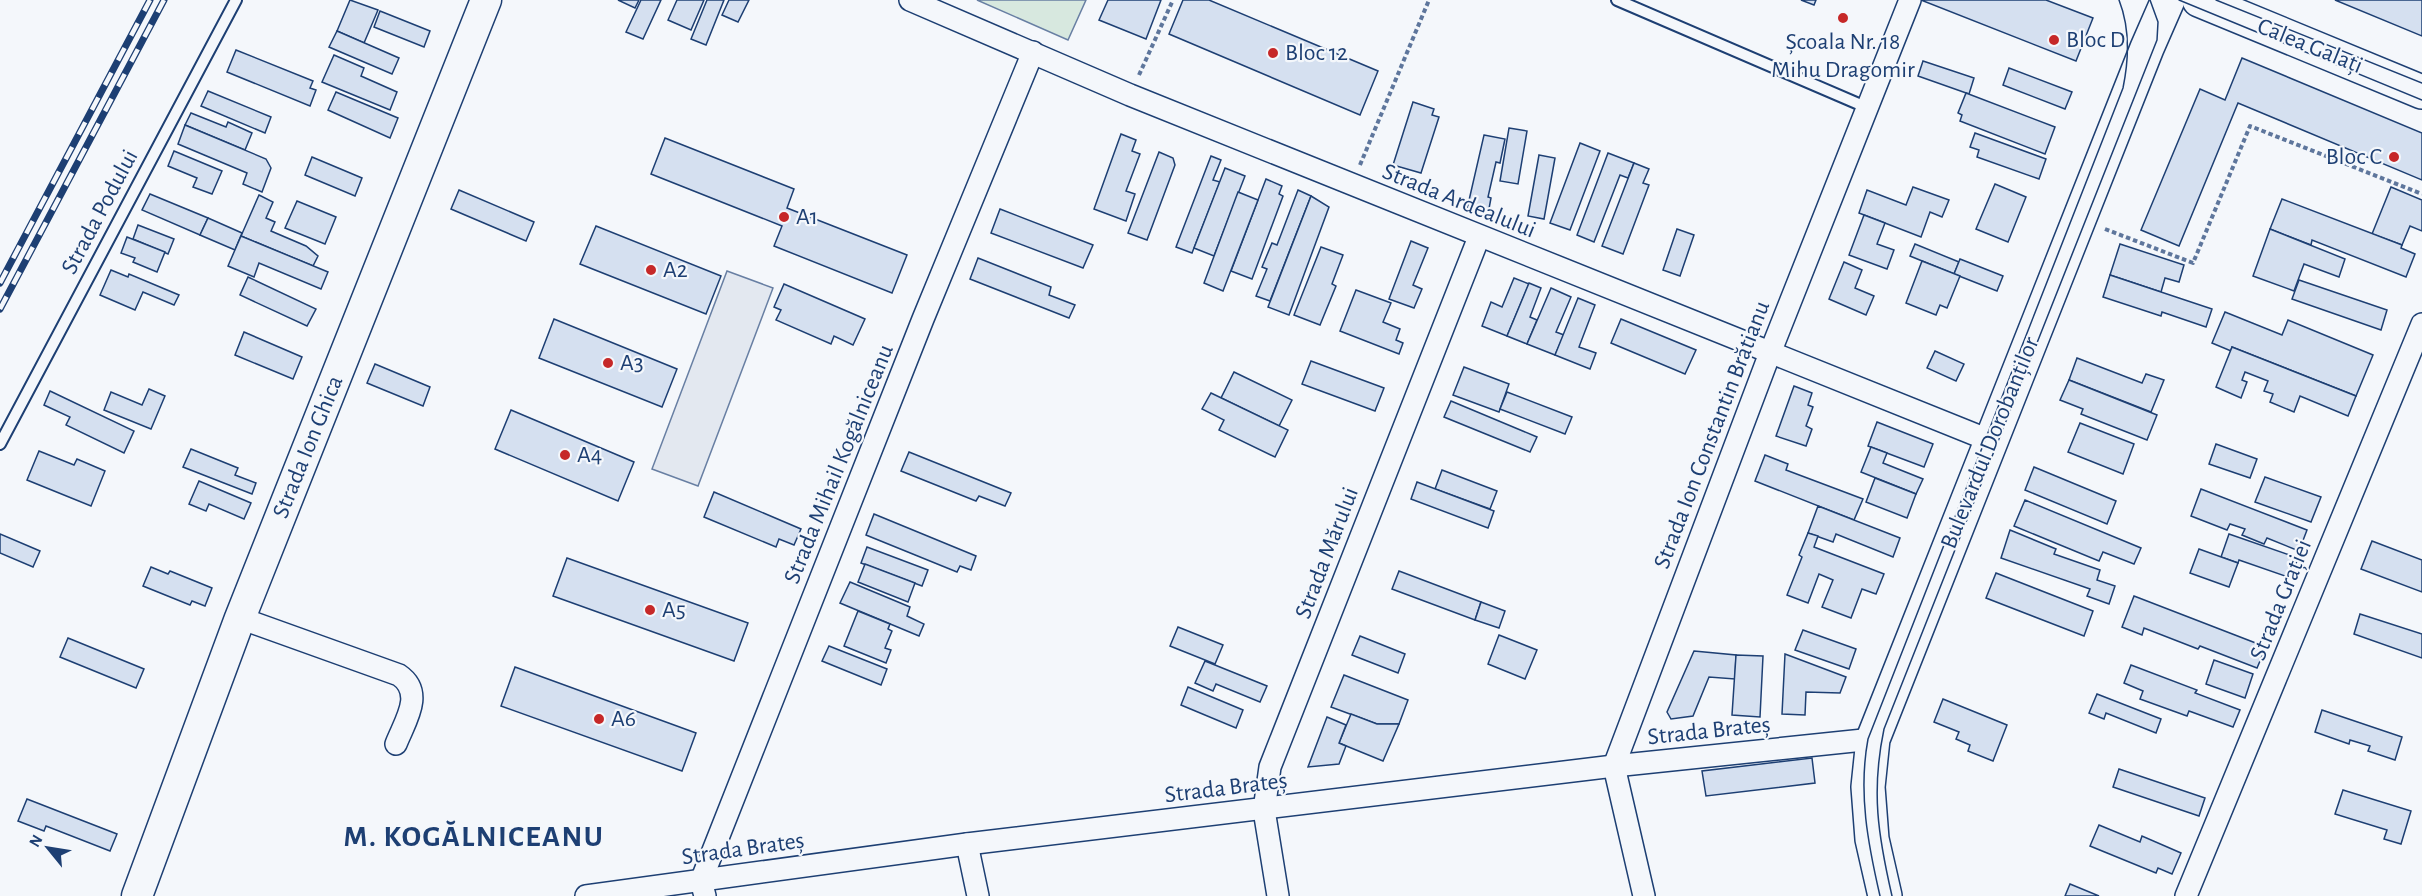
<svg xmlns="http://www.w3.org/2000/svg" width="2422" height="896" font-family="'Alegreya Sans',sans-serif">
<rect width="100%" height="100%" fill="#f4f7fb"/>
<!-- green -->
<polygon fill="#d7e8df" stroke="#687fa3" stroke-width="1.5" points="977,0 1086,0 1068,40"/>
<!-- parking -->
<polygon fill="#e3e8f0" stroke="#687fa3" stroke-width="1.5" points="727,271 773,288 698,486 652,469"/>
<!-- building -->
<g fill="#d5e0f0" stroke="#1d3f73" stroke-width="1.5">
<polygon points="350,0 378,10 364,43 337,31"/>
<polygon points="618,0 639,0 635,8"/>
<polygon points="641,0 661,0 643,39 626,32"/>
<polygon points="677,0 704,0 691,30 668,20"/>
<polygon points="707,0 724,0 706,45 691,39"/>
<polygon points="729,0 749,0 738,22 722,15"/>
<polygon points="1108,0 1161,0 1146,39 1099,20"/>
<polygon points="1183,0 1209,0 1378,71 1360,115 1169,34"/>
<polygon points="1801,0 1816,0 1814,5"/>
<polygon points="1921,0 2046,0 2093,18 2076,61"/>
<polygon points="2335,0 2422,0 2422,36"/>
<polygon points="380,11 430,31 424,47 374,27"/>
<polygon points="337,31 399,58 392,74 329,47"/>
<polygon points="236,50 313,81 310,88 316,90 310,106 227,72"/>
<polygon points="334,55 364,68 361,76 397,92 390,110 322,82"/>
<polygon points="2242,58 2422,133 2422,180 2238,103 2179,246 2141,230 2200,89 2225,100"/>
<polygon points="1923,61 1974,78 1969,94 1918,76"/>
<polygon points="2009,68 2072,92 2065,109 2003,85"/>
<polygon points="208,91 271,117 265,133 201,106"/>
<polygon points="336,92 398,118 390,138 328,110"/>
<polygon points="1966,93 2055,127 2045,154 1960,121 1962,115 1958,113"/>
<polygon points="1413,102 1434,109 1432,115 1439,117 1421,173 1393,165"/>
<polygon points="191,113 226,127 228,122 252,133 245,150 185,125"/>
<polygon points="185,125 266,159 271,168 262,192 243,184 247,173 178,144"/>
<polygon points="1509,128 1527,131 1518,184 1500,181"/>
<polygon points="1975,133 2046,159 2039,179 1977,157 1979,150 1970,147"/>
<polygon points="1121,134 1136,140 1132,151 1140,154 1126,191 1135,194 1126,221 1094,209"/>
<polygon points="1484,135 1505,139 1500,163 1496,162 1488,197 1491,198 1488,214 1467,209"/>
<polygon points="665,138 794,189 787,208 907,255 892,293 774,246 782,226 651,174"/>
<polygon points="1580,143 1600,151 1570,230 1550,223"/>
<polygon points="174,151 222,171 212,194 193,187 197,178 168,166"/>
<polygon points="1159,152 1173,158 1175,165 1147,240 1128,233"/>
<polygon points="1608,153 1634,163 1628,178 1620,175 1594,242 1577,235"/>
<polygon points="1539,155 1555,158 1544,219 1528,216"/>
<polygon points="1211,156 1221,160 1213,180 1220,182 1192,253 1176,247"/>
<polygon points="312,157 362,178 355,196 305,175"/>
<polygon points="1634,163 1649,169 1643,183 1649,185 1623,254 1602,246"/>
<polygon points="1225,168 1245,176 1214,256 1194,248"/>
<polygon points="1266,179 1282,186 1279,194 1283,196 1252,279 1231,271"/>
<polygon points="1995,184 2026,197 2008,242 1976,229"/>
<polygon points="1913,187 1949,200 1942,217 1930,212 1921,237 1859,213 1867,190 1906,205"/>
<polygon points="2391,187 2422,200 2422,231 2410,226 2402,245 2372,234"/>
<polygon points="459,190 534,222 526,241 451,209"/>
<polygon points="1298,190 1311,196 1270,301 1256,296 1267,269 1262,267 1272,243 1277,245"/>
<polygon points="1238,192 1258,200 1223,291 1204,283"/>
<polygon points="150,194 208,218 200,235 142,210"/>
<polygon points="259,195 273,202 266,218 275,222 271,231 306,246 318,256 313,266 241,236"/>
<polygon points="1311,196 1329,207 1289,315 1268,307"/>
<polygon points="2282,199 2402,245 2401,248 2415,254 2406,277 2312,240 2311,245 2270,229"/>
<polygon points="297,201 336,217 325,244 285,228"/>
<polygon points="1000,209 1093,245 1083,268 991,233"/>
<polygon points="1864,215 1885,223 1877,244 1894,250 1887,269 1849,255"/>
<polygon points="208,218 242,233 235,250 200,235"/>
<polygon points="138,225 174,239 168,254 133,239"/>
<polygon points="596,226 721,276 706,314 580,264"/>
<polygon points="1677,229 1694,235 1680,276 1663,270"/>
<polygon points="2270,229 2345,259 2339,277 2304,264 2294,291 2253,276"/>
<polygon points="241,236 328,272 321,289 259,263 254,277 228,266"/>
<polygon points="127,237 165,252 157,272 133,262 135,258 121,253"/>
<polygon points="1411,241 1428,248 1413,285 1422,289 1414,308 1389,299"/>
<polygon points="1915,244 1959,262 1954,274 1910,256"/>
<polygon points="2120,244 2184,265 2179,282 2165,278 2161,292 2110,275"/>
<polygon points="1321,247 1343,255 1332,284 1336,286 1320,325 1294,315"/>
<polygon points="978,258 1051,287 1049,295 1075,305 1069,318 970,279"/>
<polygon points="1960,259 2003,276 1997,291 1954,274"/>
<polygon points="1922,261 1960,276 1947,308 1940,305 1936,315 1906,303"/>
<polygon points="1844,262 1862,270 1855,288 1874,296 1866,315 1829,299"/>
<polygon points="111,270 128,277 129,274 179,295 174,305 143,292 135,310 100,295"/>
<polygon points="2110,275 2212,309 2206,327 2162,312 2161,316 2103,297"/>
<polygon points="248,277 316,309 307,326 240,295"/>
<polygon points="1514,278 1529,284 1507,336 1482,326 1491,302 1502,307"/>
<polygon points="2299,280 2387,310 2381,330 2292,299"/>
<polygon points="1529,283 1541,288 1530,317 1537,320 1527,344 1507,336"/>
<polygon points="784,284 865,319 853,345 834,336 831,344 776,320 781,310 774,307"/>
<polygon points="1551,288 1571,297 1556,332 1564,335 1555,355 1527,344"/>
<polygon points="1356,290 1391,303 1383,322 1400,329 1396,340 1403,343 1399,354 1340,331"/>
<polygon points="1578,298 1595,305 1579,347 1596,353 1590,369 1555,355"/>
<polygon points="2225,312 2282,335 2288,320 2373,355 2356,396 2232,347 2231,351 2212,343"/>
<polygon points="554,319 677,369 662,407 539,358"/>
<polygon points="1621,319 1696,350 1685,374 1611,343"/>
<polygon points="244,332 302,357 293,379 235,355"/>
<polygon points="2232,347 2356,396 2348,416 2300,396 2294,412 2270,402 2273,394 2264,391 2268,381 2245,372 2242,380 2247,382 2241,398 2216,387"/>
<polygon points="1935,351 1964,364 1956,381 1927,368"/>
<polygon points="2077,358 2142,383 2146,374 2164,380 2151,412 2069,380"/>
<polygon points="1311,361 1384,388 1375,411 1302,384"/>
<polygon points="375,364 430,387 423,406 367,383"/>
<polygon points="1464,367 1509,384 1499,412 1453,395"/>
<polygon points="1234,372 1292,400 1279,426 1221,398"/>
<polygon points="2069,380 2157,415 2147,440 2081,414 2083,409 2060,400"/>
<polygon points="1794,386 1812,393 1808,405 1813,407 1806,426 1812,429 1806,446 1776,436"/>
<polygon points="149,389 165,396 151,429 104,410 111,392 142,405"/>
<polygon points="50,391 134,431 124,453 66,425 70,417 44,405"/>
<polygon points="1507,392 1572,417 1565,434 1500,409"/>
<polygon points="1211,393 1288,430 1275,457 1219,430 1224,420 1202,409"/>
<polygon points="1451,401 1537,437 1530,452 1444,417"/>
<polygon points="511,410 634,462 618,501 495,449"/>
<polygon points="1877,422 1933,444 1924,467 1868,446"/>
<polygon points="2080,423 2134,444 2123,474 2068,452"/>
<polygon points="2216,444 2257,459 2250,478 2209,464"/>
<polygon points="1871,447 1887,453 1883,463 1923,479 1916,494 1861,472"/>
<polygon points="191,449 238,468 235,475 256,483 252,494 183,467"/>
<polygon points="39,451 74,465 77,459 105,471 91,506 27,480"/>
<polygon points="909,452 1011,493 1005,506 979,496 976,501 901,471"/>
<polygon points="1765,455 1788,464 1786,470 1863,499 1854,520 1755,481"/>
<polygon points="2034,467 2116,501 2107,524 2025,490"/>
<polygon points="1442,470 1497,491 1490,509 1435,489"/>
<polygon points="2265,477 2321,497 2311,522 2255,502"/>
<polygon points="1875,478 1916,494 1907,518 1866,502"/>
<polygon points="199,481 251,503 244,519 209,504 206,511 189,504"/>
<polygon points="1417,482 1494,511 1488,528 1411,499"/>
<polygon points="2201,489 2307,530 2299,551 2267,538 2264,544 2242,535 2245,529 2230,524 2227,530 2191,516"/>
<polygon points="714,492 801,529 794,545 779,539 776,547 704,517"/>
<polygon points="2025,500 2141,548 2134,564 2103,552 2099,561 2014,526"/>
<polygon points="1818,506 1900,538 1893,557 1836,534 1833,542 1808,533"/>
<polygon points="874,514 976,556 971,570 960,566 957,572 866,535"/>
<polygon points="2010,530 2056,549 2054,554 2100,570 2097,580 2115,586 2109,604 2087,596 2090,589 2001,558"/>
<polygon points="1808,533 1818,536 1814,547 1884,574 1876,594 1862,589 1851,618 1822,607 1833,580 1819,574 1808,603 1787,595 1802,557 1799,555"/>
<polygon points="0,534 40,551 33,567 0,553"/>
<polygon points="2229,534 2298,558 2291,578 2239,560 2238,563 2221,557"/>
<polygon points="2372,541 2422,560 2422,592 2361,569"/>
<polygon points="867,547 928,570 922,586 861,563"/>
<polygon points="2199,549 2238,563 2229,587 2190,573"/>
<polygon points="567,558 748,623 734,661 553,596"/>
<polygon points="865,564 915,583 908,602 858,582"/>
<polygon points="151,567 168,574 170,571 212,588 205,606 192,601 190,605 143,586"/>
<polygon points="1399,571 1481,602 1475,620 1392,589"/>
<polygon points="1996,573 2093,611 2084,636 1986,598"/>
<polygon points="850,582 910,607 907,616 924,624 919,636 840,603"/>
<polygon points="2134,596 2266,647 2257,668 2200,646 2198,649 2144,628 2142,635 2122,627"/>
<polygon points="1481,602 1505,611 1499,628 1475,620"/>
<polygon points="858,611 890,624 888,629 892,631 885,648 891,650 886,663 844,646"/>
<polygon points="2360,614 2422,634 2422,658 2354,634"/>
<polygon points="1178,627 1223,645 1215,664 1170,646"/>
<polygon points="1803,630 1856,649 1849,669 1795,650"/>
<polygon points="1499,635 1537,650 1525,679 1488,664"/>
<polygon points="1360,636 1405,654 1398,673 1352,655"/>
<polygon points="68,638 144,669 136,688 60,657"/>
<polygon points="829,646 887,669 881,685 822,661"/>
<polygon points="1694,651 1736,655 1735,679 1709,677 1693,716 1671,719 1667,712"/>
<polygon points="1785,654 1846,677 1840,693 1806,692 1805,715 1782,714"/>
<polygon points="1736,655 1763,656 1760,717 1732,715"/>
<polygon points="2214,660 2253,674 2245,698 2206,684"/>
<polygon points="1205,661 1267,686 1260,702 1216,684 1213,691 1195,683"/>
<polygon points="2131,665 2197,690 2195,693 2240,710 2233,727 2189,711 2187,716 2140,699 2143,691 2124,683"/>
<polygon points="515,667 696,733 682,771 501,706"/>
<polygon points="1344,675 1408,700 1399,724 1377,724 1331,707"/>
<polygon points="1188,687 1243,710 1236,728 1181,705"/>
<polygon points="2097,694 2161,719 2156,733 2106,713 2104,719 2089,713"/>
<polygon points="1943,699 2007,725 1993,761 1968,751 1970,745 1956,739 1959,732 1934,722"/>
<polygon points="2322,710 2402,737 2395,760 2368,751 2370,746 2350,740 2349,744 2315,732"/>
<polygon points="1351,714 1377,724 1399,724 1383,761 1339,743"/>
<polygon points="1327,717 1346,725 1339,743 1346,746 1339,764 1308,767"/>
<polygon points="1812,758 1815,783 1706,796 1702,771"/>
<polygon points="2119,769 2205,798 2199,816 2113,787"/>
<polygon points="2343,790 2411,811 2401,844 2384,839 2387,830 2335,814"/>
<polygon points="27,799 117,834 110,851 46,826 44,831 18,821"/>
<polygon points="2099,825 2140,842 2142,836 2181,853 2172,874 2158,868 2156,873 2090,846"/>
<polygon points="2070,884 2099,896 2065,896"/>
</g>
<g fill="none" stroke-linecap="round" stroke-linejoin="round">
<defs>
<g id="lane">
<polyline points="1617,0 1868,108"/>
<polyline points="0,444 236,0"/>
</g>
<g id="street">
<polyline points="910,0 1130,95 1991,441"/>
<path d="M240,618L399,675C425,693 405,721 396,744"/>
<polyline points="967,844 978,896"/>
<polyline points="586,896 967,844 1614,766 1873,739"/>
<polyline points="705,896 701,881 923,319 1033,52"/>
<polyline points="1278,896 1264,810 1270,767 1479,237"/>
<polyline points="1644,896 1614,766 1770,353 1910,0"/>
<polyline points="2186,896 2422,324"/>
</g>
<polyline id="secondary" points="137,896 240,618 486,0"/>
<g id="primary">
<polyline points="2199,0 2422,92"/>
<polyline points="1885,896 1872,839 1868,787 1873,739 2147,48 2168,0"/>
</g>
</defs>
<!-- lane casing -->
<use href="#lane" stroke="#1d3f73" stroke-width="14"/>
<!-- street casing -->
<use href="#street" stroke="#1d3f73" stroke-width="24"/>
<!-- secondary casing -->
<use href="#secondary" stroke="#1d3f73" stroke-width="33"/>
<!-- primary casing -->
<use href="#primary" stroke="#1d3f73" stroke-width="36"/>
<!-- path -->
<g stroke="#5e769c" stroke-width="4" stroke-dasharray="4.5 3" stroke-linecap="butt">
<polyline points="1139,75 1173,0"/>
<polyline points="1360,165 1429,0"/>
<polyline points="2105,229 2193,263 2250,126 2422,194"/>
</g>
<!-- lane -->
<use href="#lane" stroke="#f4f7fb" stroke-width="10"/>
<!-- street -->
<use href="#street" stroke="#f4f7fb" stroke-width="21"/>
<!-- secondary -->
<use href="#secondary" stroke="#f4f7fb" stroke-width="30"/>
<!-- primary -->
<use href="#primary" stroke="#f4f7fb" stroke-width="33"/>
<!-- tram -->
<g stroke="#1d3f73" stroke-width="1.5">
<polyline points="2179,0 2422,100"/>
<polyline points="2216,0 2422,83"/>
<path d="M1880,896C1868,844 1858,793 1868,739L2123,88C2129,59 2130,28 2119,0"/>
<path d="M1892,896C1878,835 1871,791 1884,729L2157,40L2158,22L2150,0"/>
</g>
<defs>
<g id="rail">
<polyline points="0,283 150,0"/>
<polyline points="0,309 164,0"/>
</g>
</defs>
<!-- rail casing -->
<use href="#rail" stroke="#1d3f73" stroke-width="7"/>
<!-- rail -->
<use href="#rail" stroke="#f4f7fb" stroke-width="4.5" stroke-dasharray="14" stroke-linecap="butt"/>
</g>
<!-- markers -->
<g fill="#c62828" stroke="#f4f7fb" stroke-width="2">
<circle cx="1843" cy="18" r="6"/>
<circle cx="2054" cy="40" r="6"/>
<circle cx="1273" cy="53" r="6"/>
<circle cx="2394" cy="157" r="6"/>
<circle cx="784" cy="217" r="6"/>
<circle cx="651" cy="270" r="6"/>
<circle cx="608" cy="363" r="6"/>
<circle cx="565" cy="455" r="6"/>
<circle cx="650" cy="610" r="6"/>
<circle cx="599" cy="719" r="6"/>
</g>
<g text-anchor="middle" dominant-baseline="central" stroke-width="4.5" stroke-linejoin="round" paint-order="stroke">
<!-- poi labels -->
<g font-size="24" fill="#1d3f73" stroke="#f4f7fb" text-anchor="start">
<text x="2066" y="40">Bloc D</text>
<text x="1843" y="42" text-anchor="middle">Școala Nr. 18<tspan x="1843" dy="28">Mihu Dragomir</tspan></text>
<text x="1285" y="53">Bloc 12</text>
<text x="2382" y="157" text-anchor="end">Bloc C</text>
<text x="796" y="217">A1</text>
<text x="663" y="270">A2</text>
<text x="620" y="363">A3</text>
<text x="577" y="455">A4</text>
<text x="662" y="610">A5</text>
<text x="611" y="719">A6</text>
</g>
<!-- street labels -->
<g font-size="24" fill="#1d3f73" stroke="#f4f7fb">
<text transform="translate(2310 46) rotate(22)">Calea Galați</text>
<text transform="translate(1459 201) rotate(22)">Strada Ardealului</text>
<text transform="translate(100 212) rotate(-62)">Strada Podului</text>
<text transform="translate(1712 435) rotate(-69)">Strada Ion Constantin Brătianu</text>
<text transform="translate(1990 443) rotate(-68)">Bulevardul Dorobanților</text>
<text transform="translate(308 447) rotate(-68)">Strada Ion Ghica</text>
<text transform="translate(839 464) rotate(-68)">Strada Mihail Kogălniceanu</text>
<text transform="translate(1327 553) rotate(-69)">Strada Mărului</text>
<text transform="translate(2281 600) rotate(-68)">Strada Grației</text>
<text transform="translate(1709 731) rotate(-6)">Strada Brateș</text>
<text transform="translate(1226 788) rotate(-7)">Strada Brateș</text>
<text transform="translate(743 849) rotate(-8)">Strada Brateș</text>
</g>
<!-- district labels -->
<g font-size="30" font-weight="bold" letter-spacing="1.5" fill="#1d3f73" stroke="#f4f7fb">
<text x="474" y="837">M. KOGĂLNICEANU</text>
</g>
</g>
<!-- north arrow -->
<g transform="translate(48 848) rotate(300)" stroke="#f4f7fb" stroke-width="4.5" paint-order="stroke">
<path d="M0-4.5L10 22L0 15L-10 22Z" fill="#1d3f73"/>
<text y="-9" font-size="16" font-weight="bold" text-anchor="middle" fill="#1d3f73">N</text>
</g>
</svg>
